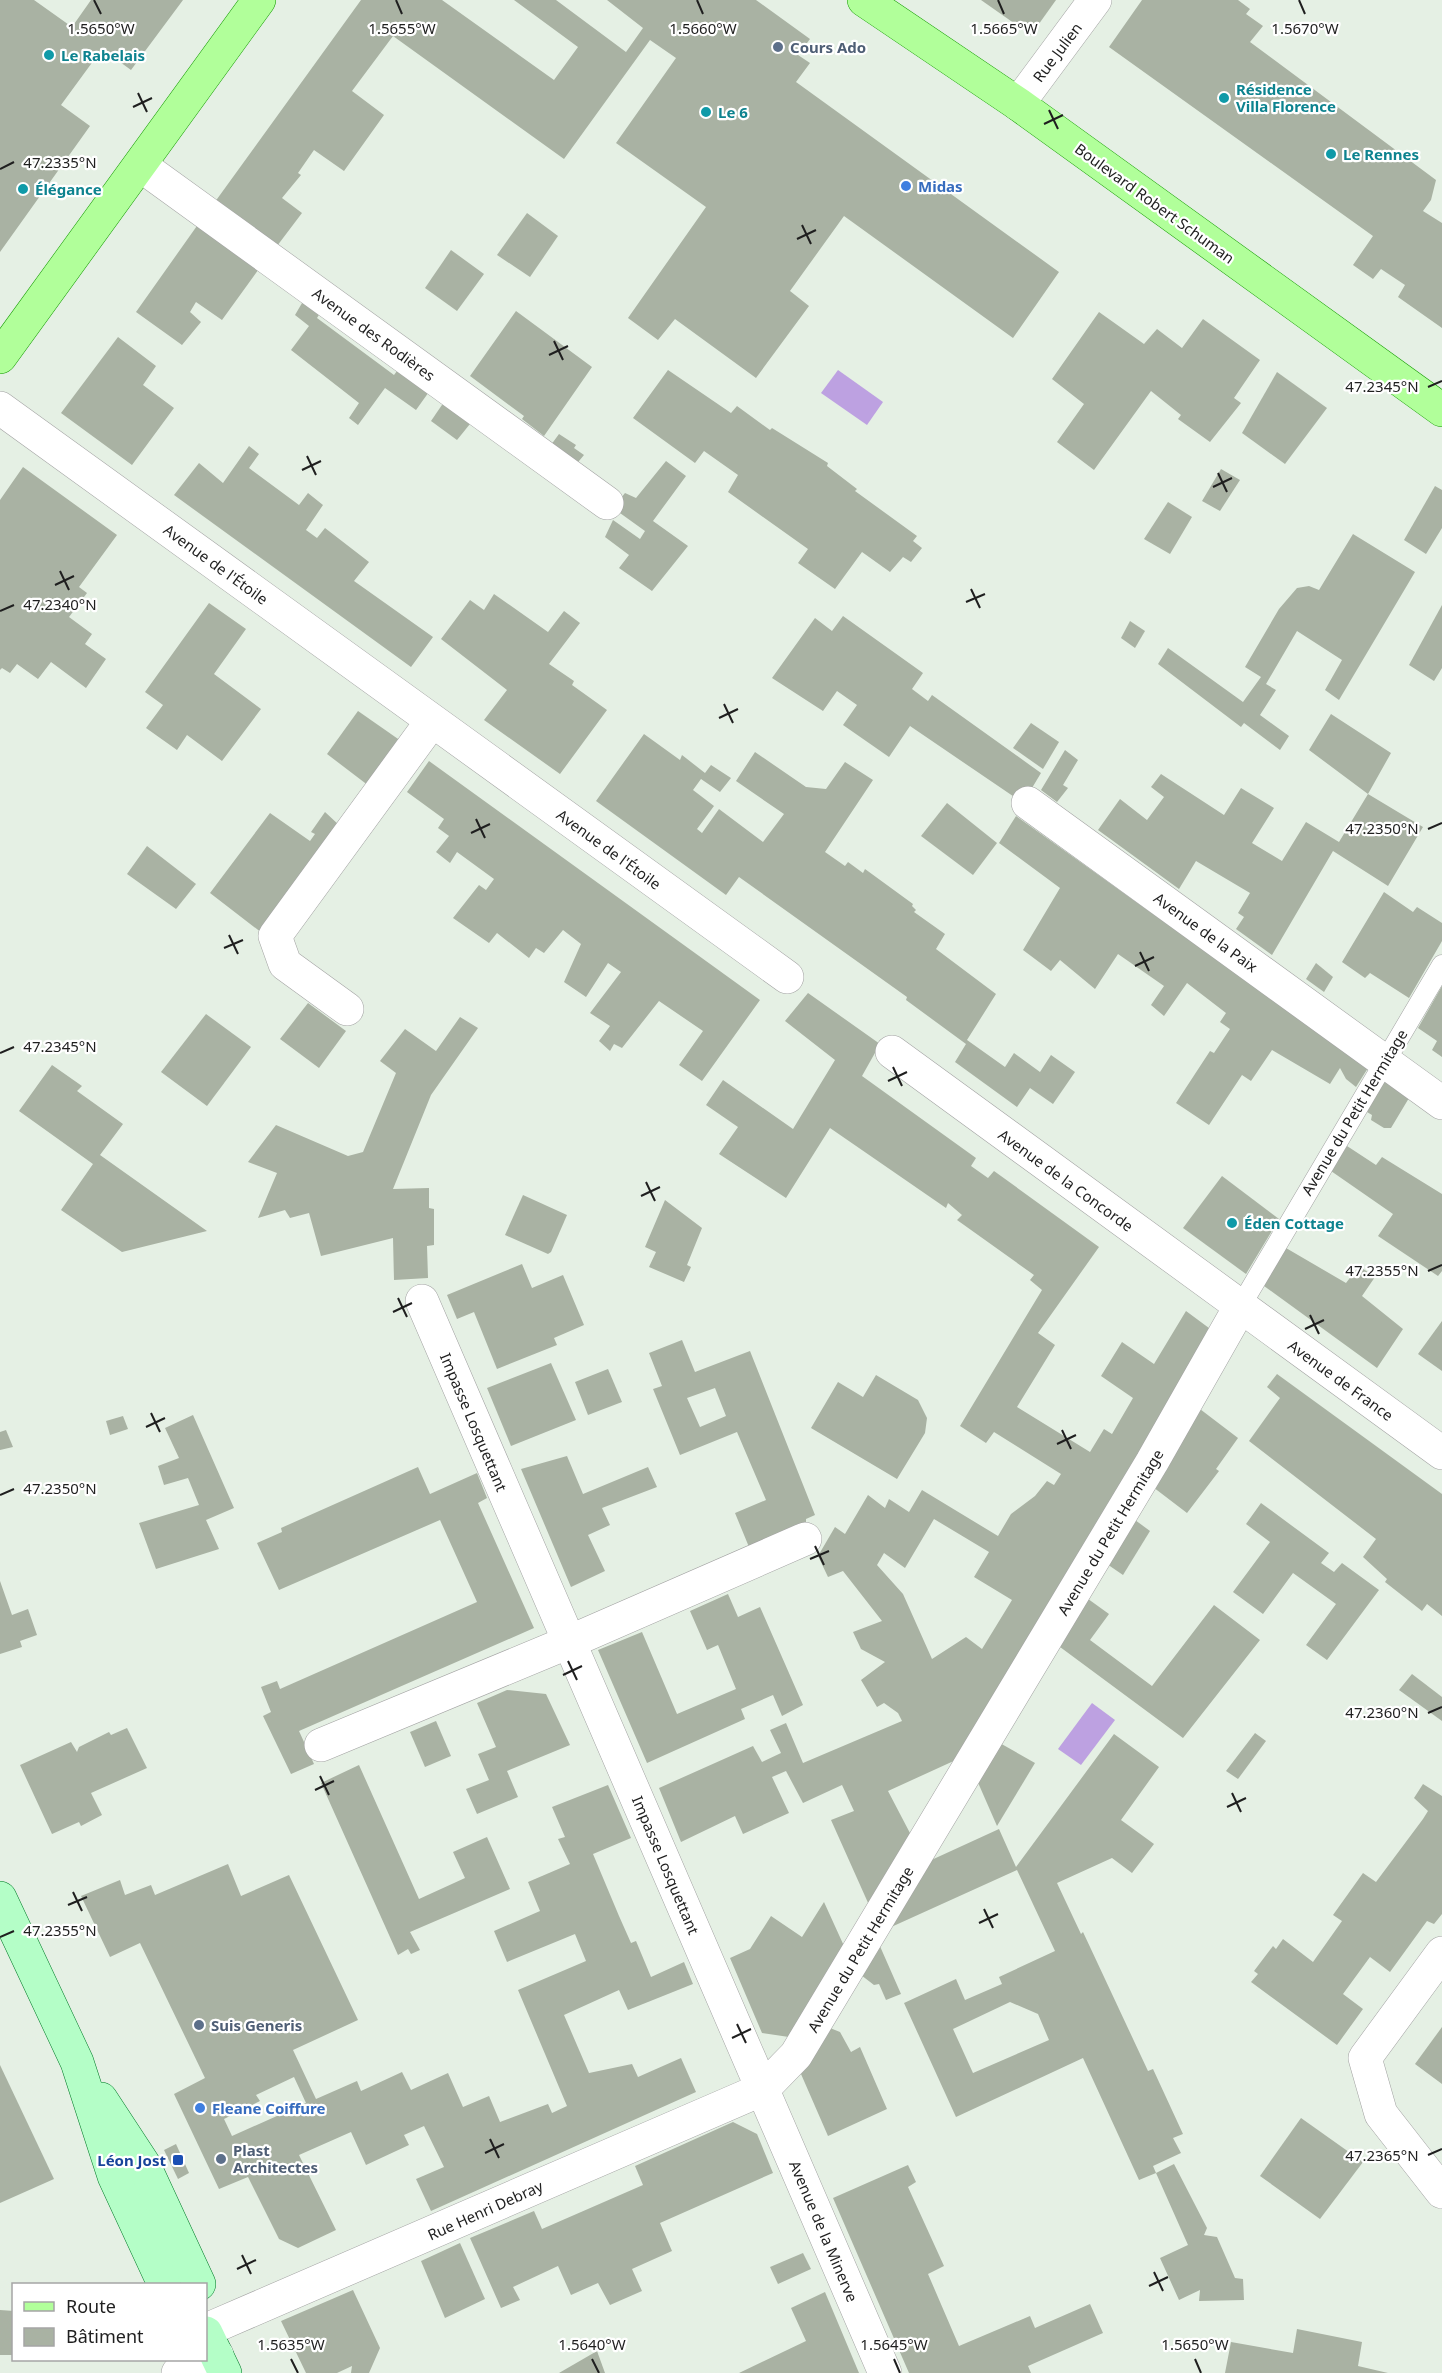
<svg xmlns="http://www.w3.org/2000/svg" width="1442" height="2373" font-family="'Noto Sans',sans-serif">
<rect width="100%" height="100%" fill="#e5f0e4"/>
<!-- water -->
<g fill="#bda1e1">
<polygon points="838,370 883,402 867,425 821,393"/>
<polygon points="1092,1703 1115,1720 1081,1765 1058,1749"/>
</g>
<!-- building -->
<g fill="#a9b2a3" fill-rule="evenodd">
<polygon points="0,0 34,0 72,27 91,0 183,0 131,70 102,49 61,105 90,126 0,252"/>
<polygon points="361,0 442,0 554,80 578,47 514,0 556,0 626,52 643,28 607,0 756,0 810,39 798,55 810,63 796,82 1059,272 1013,338 844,216 790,291 809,306 756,378 675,319 658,340 628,318 706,207 616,143 676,58 650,40 564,159 393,36 352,91 384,115 344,171 314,150 298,173 301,175 282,198 302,213 274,250 212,206"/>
<polygon points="981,0 1056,0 1031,35"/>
<polygon points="1142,0 1238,0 1250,9 1246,14 1263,26 1250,42 1436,180 1431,200 1423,211 1442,223 1442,328 1398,297 1405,285 1381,269 1373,279 1353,265 1373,236 1109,47"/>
<polygon points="527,213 558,236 530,277 497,255"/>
<polygon points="199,223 261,266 222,320 196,302 190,312 201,322 182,345 136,312"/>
<polygon points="451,250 484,274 457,311 425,288"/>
<polygon points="305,298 322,310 317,318 394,375 400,367 431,389 416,410 385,388 358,425 349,418 359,403 291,350 309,326 295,315"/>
<polygon points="516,311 592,367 544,436 522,419 524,416 470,376"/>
<polygon points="1099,312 1144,344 1157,329 1182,348 1203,319 1260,360 1234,398 1241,403 1210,442 1178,419 1181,415 1151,391 1094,470 1057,442 1084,404 1052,379"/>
<polygon points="118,337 156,366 143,385 174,408 132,465 61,413"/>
<polygon points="668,370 731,413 737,406 770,430 772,428 828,463 827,466 857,489 855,491 917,536 913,541 922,548 911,562 903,557 890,572 862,552 835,589 798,563 808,549 728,492 738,475 704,451 695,463 633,418"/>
<polygon points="1277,372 1327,408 1285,464 1242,433"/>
<polygon points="446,399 474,419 457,440 431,421"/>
<polygon points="559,434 576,445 574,448 584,455 574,467 548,449"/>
<polygon points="249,446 259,454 249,468 299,505 308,493 323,505 306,530 317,538 325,528 369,562 354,581 433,637 411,667 174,495 199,463 223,483"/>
<polygon points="666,461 686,476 653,521 688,546 652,591 619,568 629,555 605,537 613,520 640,539 645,531 613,508 625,493 636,498"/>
<polygon points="23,467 117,535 79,587 87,593 69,617 92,634 85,644 106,659 86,688 51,662 38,679 17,664 10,673 2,668 0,670 0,500"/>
<polygon points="1221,469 1240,480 1220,511 1202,501"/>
<polygon points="1435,486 1442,490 1442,528 1426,554 1404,540"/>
<polygon points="1168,502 1192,517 1170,554 1144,539"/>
<polygon points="1353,534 1415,572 1339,700 1325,690 1342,660 1297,631 1266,684 1276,690 1260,715 1289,736 1280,750 1244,723 1241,727 1158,664 1168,648 1243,702 1261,677 1245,667 1279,609 1297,588 1309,586 1319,590"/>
<polygon points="494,594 548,632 564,611 580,623 549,664 574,681 572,685 607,710 560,774 484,720 507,690 441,639 470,600 484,610"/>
<polygon points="209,603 246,629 214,674 261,709 222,761 187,735 177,750 146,728 163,705 145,692"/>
<polygon points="1442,605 1442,668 1434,681 1409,665"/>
<polygon points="843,616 923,673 912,689 928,701 932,695 1041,773 1023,803 910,726 889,757 843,725 857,705 837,691 823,711 772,678 815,618 832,631"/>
<polygon points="1130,621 1145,631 1135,648 1121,638"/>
<polygon points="358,711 401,741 369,786 327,754"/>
<polygon points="1331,714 1391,753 1368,794 1423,827 1388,886 1333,851 1272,955 1236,929 1244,917 1238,913 1250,893 1196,861 1179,889 1098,830 1120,799 1147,820 1164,797 1151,787 1161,774 1224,815 1241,788 1274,808 1252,843 1282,861 1306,822 1339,842 1368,794 1309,750"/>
<polygon points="1031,723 1059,742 1043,769 1013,748"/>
<polygon points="644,734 680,760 682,755 705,773 711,765 731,778 720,792 701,779 693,790 714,806 697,829 702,833 719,809 763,842 784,814 736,781 755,752 806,787 826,789 845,762 873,780 825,852 845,866 848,862 863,873 865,869 913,904 912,906 916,910 914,912 945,934 936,949 996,994 967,1040 1005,1067 1014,1053 1040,1072 1051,1055 1075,1072 1053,1104 1030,1088 1017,1107 955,1062 966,1044 906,1000 907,997 739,877 726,895 596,801"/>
<polygon points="1065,750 1078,760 1063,785 1068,788 1057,802 1041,790"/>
<polygon points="429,761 760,1000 702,1081 679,1065 703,1031 659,1001 622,1048 614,1044 610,1051 599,1041 610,1026 590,1013 621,972 608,963 586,997 564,982 581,944 563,930 544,953 536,948 529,958 497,933 489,943 453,918 479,885 486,890 494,879 457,852 450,863 436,852 449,836 438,828 444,819 407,792"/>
<polygon points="947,803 997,843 973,875 921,836"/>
<polygon points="325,812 339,825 262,933 210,893 270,813 310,841 315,834 311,832"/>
<polygon points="1016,816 1368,1068 1356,1087 1346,1079 1340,1068 1330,1084 1272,1050 1251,1081 1242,1075 1209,1125 1176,1103 1210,1051 1214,1053 1230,1029 1220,1022 1226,1013 1187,983 1164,1016 1151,1005 1164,986 1118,954 1095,989 1060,960 1051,971 1023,950 1060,888 999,843"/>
<polygon points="147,846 196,884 176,909 127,874"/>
<polygon points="1384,892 1413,912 1417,907 1442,923 1442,941 1409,998 1370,973 1365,978 1342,962"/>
<polygon points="1316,963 1333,977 1324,992 1306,979"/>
<polygon points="1442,986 1442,1057 1432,1050 1437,1041 1418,1028"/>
<path d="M808,993L880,1044L862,1076L976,1158L971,1166L988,1178L994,1171L1099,1247L1038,1333L1055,1345L1017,1407L1090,1452L1104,1429L1112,1434L1133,1398L1101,1376L1122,1342L1154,1364L1186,1311L1213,1331L958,1759L888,1791L911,1835L869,1905L831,1820L854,1811L842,1785L803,1803L786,1771L772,1777L789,1813L743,1834L735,1816L681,1842L659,1788L753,1746L762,1762L781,1753L770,1730L786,1723L803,1763L902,1721L898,1713L884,1703L877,1707L861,1680L885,1662L861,1649L853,1632L882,1621L843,1571L828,1577L818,1556L835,1527L845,1534L868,1495L885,1508L889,1499L909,1512L922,1490L998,1536L1011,1514L1035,1496L1047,1481L1054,1485L1061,1474L994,1432L986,1443L960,1426L1042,1290L1030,1280L1034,1275L957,1220L962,1215L948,1203L946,1208L830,1128L786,1198L719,1154L738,1127L706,1105L723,1080L793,1129L835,1060L785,1021ZM934,1519L989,1552L974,1577L1012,1600L982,1649L966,1637L932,1659L903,1594L877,1565L884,1553L905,1568Z"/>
<polygon points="308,1003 346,1031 319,1068 280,1039"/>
<polygon points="206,1014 251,1047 207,1106 161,1072"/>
<polygon points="460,1017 478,1028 431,1095 393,1189 429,1188 429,1208 434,1209 434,1245 427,1246 428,1278 394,1280 393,1238 321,1256 309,1213 290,1218 285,1210 258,1218 277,1173 248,1162 276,1125 348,1156 363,1152 396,1073 380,1061 405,1029 436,1051"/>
<polygon points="52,1065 82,1086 77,1091 123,1124 100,1155 207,1231 122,1252 61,1210 93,1164 19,1111"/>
<polygon points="1385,1080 1409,1098 1391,1128 1384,1128 1371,1120 1372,1115 1367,1112"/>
<polygon points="1347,1146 1376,1165 1382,1157 1442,1194 1442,1271 1438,1276 1378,1236 1393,1214 1331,1171"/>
<polygon points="1222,1176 1279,1219 1246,1274 1183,1228"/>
<polygon points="523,1195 567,1215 551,1252 548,1254 505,1235"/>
<polygon points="665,1200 702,1228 687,1265 691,1267 684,1282 649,1267 656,1252 645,1247"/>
<polygon points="1286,1248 1346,1283 1359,1266 1375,1277 1362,1296 1403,1329 1377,1368 1264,1286"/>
<polygon points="522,1264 532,1288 563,1275 584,1325 554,1338 557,1345 497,1369 474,1312 457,1319 447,1295"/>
<polygon points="1442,1321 1442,1371 1418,1354"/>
<path d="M682,1340L695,1372L750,1351L815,1515L806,1519V1522L749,1547L735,1513L766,1500L737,1432L680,1455L653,1389L662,1386L649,1353ZM715,1388L726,1416L700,1427L687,1398Z"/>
<polygon points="551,1363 576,1420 511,1446 487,1388"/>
<polygon points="608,1369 622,1402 588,1415 575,1382"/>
<polygon points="1277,1374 1442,1494 1442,1616 1427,1604 1422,1611 1385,1582 1387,1579 1363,1557 1376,1539 1249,1441 1280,1398 1267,1387"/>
<polygon points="876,1375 918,1400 927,1418 925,1433 897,1479 811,1428 838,1382 863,1397"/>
<polygon points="1196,1406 1238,1438 1216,1469 1219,1471 1187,1513 1149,1484"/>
<polygon points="193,1415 234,1508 206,1520 219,1549 156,1569 139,1523 199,1505 188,1478 164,1485 158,1466 179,1458 165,1428"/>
<polygon points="123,1416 128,1429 110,1435 106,1421"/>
<polygon points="6,1430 13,1447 0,1450 0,1432"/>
<polygon points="567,1456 583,1494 648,1467 657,1487 602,1508 610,1525 588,1535 605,1571 571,1587 521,1469"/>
<polygon points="418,1467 430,1494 477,1473 487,1498 478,1503 534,1628 299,1731 314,1764 291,1774 263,1716 271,1712 261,1687 277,1681 280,1689 477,1602 440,1520 279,1590 257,1543 282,1532 281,1528"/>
<polygon points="1261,1503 1329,1553 1321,1563 1334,1572 1342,1563 1379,1590 1327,1660 1306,1645 1336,1604 1293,1573 1263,1614 1233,1592 1270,1542 1246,1524"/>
<polygon points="1131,1517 1150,1531 1123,1575 1104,1562"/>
<polygon points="0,1581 12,1615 28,1609 37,1635 20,1641 22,1647 0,1654"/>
<polygon points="728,1594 738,1617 760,1607 803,1705 782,1716 773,1695 741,1709 745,1719 647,1763 598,1650 642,1632 677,1714 736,1689 718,1645 707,1650 690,1611"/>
<polygon points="1084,1596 1109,1614 1090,1640 1152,1686 1214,1605 1260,1640 1183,1738 1056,1644"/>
<polygon points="1412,1674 1442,1697 1442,1721 1399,1690"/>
<polygon points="507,1690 546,1694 570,1745 507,1771 518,1797 477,1814 466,1789 489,1780 478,1754 496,1747 477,1703"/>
<polygon points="436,1721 451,1756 425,1767 410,1732"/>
<polygon points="127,1728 147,1768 91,1793 102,1815 81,1826 79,1822 52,1834 20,1765 71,1742 77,1752 79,1747 109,1732 111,1735"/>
<polygon points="1255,1733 1266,1741 1238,1779 1226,1771"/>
<path d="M1114,1734L1159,1767L1121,1820L1154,1844L1132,1873L1112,1858L1057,1883L1081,1934L1083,1932L1148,2071L1153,2069L1183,2134L1173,2138L1181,2153L1153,2166L1156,2173L1139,2180L1083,2058L956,2117L904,2003L956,1979L965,2000L1002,1984L999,1977L1055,1951L1017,1870L889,1928L927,1862L999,1829L1016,1867ZM1010,2002L1038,2014L1049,2040L973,2073L953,2029Z"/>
<polygon points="998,1742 1035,1763 997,1826 976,1778"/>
<polygon points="359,1765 419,1899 465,1878 453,1852 487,1837 510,1889 410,1932 420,1950 411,1954 408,1949 398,1955 321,1783"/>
<polygon points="1423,1784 1442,1796 1442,1914 1434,1924 1427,1921 1390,1972 1370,1957 1343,1994 1363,2009 1337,2045 1251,1982 1258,1974 1254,1971 1273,1946 1276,1949 1283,1939 1313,1962 1342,1921 1333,1915 1363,1873 1376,1882 1423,1819 1428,1811 1414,1798"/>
<path d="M608,1785L631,1838L593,1854L619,1916L631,1943L636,1941L651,1977L684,1962L693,1984L628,2010L619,1990L564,2015L589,2073L632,2064L638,2077L681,2058L696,2092L431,2211L416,2179L444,2167L424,2126L404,2135L409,2145L366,2165L351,2132L299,2155L336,2230L298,2248L279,2239L248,2177L219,2189L174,2094L205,2078L140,1943L110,1957L81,1896L120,1880L125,1895L151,1885L155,1895L228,1864L241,1896L289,1875L358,2020L293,2050L316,2099L357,2081L361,2091L402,2072L411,2090L448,2073L463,2107L489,2096L500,2122L548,2104L552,2113L567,2106L518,1990L586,1961L575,1934L507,1962L494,1931L540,1911L528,1882L570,1864L558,1839L565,1837L552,1807ZM294,2077L306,2103L232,2136L224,2119L260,2101L256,2095Z"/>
<polygon points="824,1902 844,1946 789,2037 762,2033 730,1958 750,1949 771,1916 802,1937"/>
<polygon points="879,1944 901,1994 886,2000 879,1984 874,1985 861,1975"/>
<polygon points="1442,2027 1442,2084 1415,2064"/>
<polygon points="830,2028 840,2032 851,2052 860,2047 887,2109 828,2136 801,2074"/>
<polygon points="0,2065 54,2179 0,2203"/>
<polygon points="1301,2118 1363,2162 1320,2219 1260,2176"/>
<polygon points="733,2122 757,2134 773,2173 660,2223 672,2251 632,2269 642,2291 610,2305 598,2283 571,2295 558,2266 513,2287 520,2300 501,2308 470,2238 534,2211 542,2229 643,2185 635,2166"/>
<polygon points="176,2144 189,2173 178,2179 164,2150"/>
<polygon points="1174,2164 1207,2228 1204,2235 1217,2237 1235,2278 1243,2279 1244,2300 1199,2301 1200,2290 1179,2300 1160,2258 1188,2245 1156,2173"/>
<polygon points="908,2165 916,2182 908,2187 944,2266 928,2274 959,2346 1030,2316 1035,2328 1090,2304 1103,2333 1028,2366 1031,2373 909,2373 833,2198"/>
<polygon points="460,2243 485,2299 445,2318 421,2261"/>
<polygon points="803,2253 811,2269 778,2284 770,2267"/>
<polygon points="353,2290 380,2348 369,2373 351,2373 352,2366 337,2373 306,2373 281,2321"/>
<polygon points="825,2292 859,2373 739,2373 806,2341 791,2308"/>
<polygon points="0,2310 14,2311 14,2355 0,2355"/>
<polygon points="1297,2329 1362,2342 1358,2366 1388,2373 1225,2373 1231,2342 1293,2353"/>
<polygon points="597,2351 605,2373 559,2373"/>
</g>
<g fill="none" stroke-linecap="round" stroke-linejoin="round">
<defs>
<polyline id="lane" points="1240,1307 1442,965"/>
<g id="street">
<polyline points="1018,104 1095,0"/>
<polyline points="140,165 607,503"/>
<polyline points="0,408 787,977"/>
<polyline points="1028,803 1442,1103"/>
<polyline points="347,1009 285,964 275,936 432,721"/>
<polyline points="892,1052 1442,1453"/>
<polyline points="422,1301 885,2373"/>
<polyline points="321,1745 569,1642 805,1539"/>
<polyline points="1442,1953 1365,2058 1381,2114 1442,2192"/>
<polyline points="206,2330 763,2089 796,2055 1152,1462 1240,1307"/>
<polyline points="178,2373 217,2355"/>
</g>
<g id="secondary">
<polyline points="0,1898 77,2062 114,2176 164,2284"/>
<polyline points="101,2099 143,2163 199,2284"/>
<polyline points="206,2333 225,2373"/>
</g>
<g id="primary">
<polyline points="864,0 1018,104 1442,410"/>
<polyline points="0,357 259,0"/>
</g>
</defs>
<!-- lane casing -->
<use href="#lane" stroke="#a3a3a3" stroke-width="21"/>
<!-- street casing -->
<use href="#street" stroke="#a3a3a3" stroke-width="34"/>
<!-- secondary casing -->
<use href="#secondary" stroke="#007b27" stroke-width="34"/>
<!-- primary casing -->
<use href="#primary" stroke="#139900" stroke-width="34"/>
<!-- lane -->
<use href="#lane" stroke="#fff" stroke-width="20"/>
<!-- street -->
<use href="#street" stroke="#fff" stroke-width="33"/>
<!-- secondary -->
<use href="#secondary" stroke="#b4fec7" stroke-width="33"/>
<!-- primary -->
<use href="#primary" stroke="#b1ff9a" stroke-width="33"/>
</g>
<!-- ticks -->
<path fill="none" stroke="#1f1f1f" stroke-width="2" d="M94,0L101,14M396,0L402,14M697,0L703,14M998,0L1004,14M1299,0L1305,14M138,93L147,112M133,107L152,98M1049,110L1058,129M1044,124L1063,115M0,169L14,162M802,225L811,244M797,239L816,230M554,341L563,360M549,355L568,346M1428,387L1442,381M307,456L316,475M302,470L321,461M1218,473L1227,492M1213,487L1232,478M60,571L69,590M55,585L74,576M971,589L980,608M966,602L985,594M0,611L14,605M724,704L733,723M719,718L738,709M476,819L485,838M1428,829L1442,823M471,833L490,824M229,935L238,954M224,948L243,940M1140,952L1149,971M1135,966L1154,957M0,1053L14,1047M893,1067L902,1086M888,1081L907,1072M646,1182L655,1201M641,1196L660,1187M1428,1271L1442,1265M398,1298L407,1317M393,1312L412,1303M1310,1315L1319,1334M1305,1329L1324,1320M151,1413L160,1432M146,1427L165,1418M1062,1430L1071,1449M1057,1444L1076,1435M0,1495L14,1489M815,1546L824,1565M810,1559L829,1551M568,1661L577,1680M563,1675L582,1666M1428,1713L1442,1707M320,1776L329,1795M315,1790L334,1781M1232,1793L1241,1812M1227,1807L1246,1798M73,1892L82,1911M68,1905L87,1897M984,1909L993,1928M979,1923L998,1914M0,1937L14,1931M737,2024L746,2043M732,2038L751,2029M490,2139L499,2158M485,2153L504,2144M1428,2155L1442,2149M242,2255L251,2274M237,2269L256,2260M1154,2272L1163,2291M1149,2286L1168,2277M291,2359L298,2373M592,2359L599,2373M894,2359L900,2373M1195,2359L1201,2373"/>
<!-- markers -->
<g fill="#5c6f8a" stroke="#fff" stroke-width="2">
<circle cx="778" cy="47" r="6"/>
<circle cx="199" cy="2025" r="6"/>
<circle cx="221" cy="2159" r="6"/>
</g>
<g fill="#0f9aa8" stroke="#fff" stroke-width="2">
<circle cx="49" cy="55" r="6"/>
<circle cx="1224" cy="98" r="6"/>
<circle cx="706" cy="112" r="6"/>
<circle cx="1331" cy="154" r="6"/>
<circle cx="23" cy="189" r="6"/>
<circle cx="1232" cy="1223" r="6"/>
</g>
<g fill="#3f7fe0" stroke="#fff" stroke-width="2">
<circle cx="906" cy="186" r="6"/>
<circle cx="200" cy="2108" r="6"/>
</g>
<rect fill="#1a4fb4" stroke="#fff" stroke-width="2" x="172" y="2154" width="12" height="12" rx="3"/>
<g text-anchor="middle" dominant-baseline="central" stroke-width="4.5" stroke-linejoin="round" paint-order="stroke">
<!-- service labels -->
<g font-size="15" font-weight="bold" fill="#4e5e75" stroke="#fff" text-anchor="start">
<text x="790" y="47">Cours Ado</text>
<text x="211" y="2025">Suis Generis</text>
<text x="233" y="2150">Plast<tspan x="233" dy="17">Architectes</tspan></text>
</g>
<!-- street labels -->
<g font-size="15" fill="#1f1f1f" stroke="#fff">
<text transform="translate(1057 52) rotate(-53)">Rue Julien</text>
<text transform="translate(1155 203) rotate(36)">Boulevard Robert Schuman</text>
<text transform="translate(374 334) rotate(36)">Avenue des Rodières</text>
<text transform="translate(216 564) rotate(36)">Avenue de l'Étoile</text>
<text transform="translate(609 849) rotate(36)">Avenue de l'Étoile</text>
<text transform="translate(1206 932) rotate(36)">Avenue de la Paix</text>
<text transform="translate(1354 1112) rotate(-59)">Avenue du Petit Hermitage</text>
<text transform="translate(1066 1180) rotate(36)">Avenue de la Concorde</text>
<text transform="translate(1341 1380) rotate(36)">Avenue de France</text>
<text transform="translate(474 1422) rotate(67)">Impasse Losquettant</text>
<text transform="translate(1110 1532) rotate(-59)">Avenue du Petit Hermitage</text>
<text transform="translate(666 1865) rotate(67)">Impasse Losquettant</text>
<text transform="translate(860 1949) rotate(-59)">Avenue du Petit Hermitage</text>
<text transform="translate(485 2210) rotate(-24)">Rue Henri Debray</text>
<text transform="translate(824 2231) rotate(67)">Avenue de la Minerve</text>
</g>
<!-- culture labels -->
<g font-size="15" font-weight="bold" fill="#0d838f" stroke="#fff" text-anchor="start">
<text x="61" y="55">Le Rabelais</text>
<text x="1236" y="89">Résidence<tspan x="1236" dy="17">Villa Florence</tspan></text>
<text x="718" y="112">Le 6</text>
<text x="1343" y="154">Le Rennes</text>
<text x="35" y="189">Élégance</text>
<text x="1244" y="1223">Éden Cottage</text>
</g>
<!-- shop labels -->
<g font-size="15" font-weight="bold" fill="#366cbe" stroke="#fff" text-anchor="start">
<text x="918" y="186">Midas</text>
<text x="212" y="2108">Fleane Coiffure</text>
</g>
<!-- transit labels -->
<g font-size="15" font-weight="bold" fill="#164399" stroke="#fff" text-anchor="end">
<text x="166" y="2160">Léon Jost</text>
</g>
</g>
<g font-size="15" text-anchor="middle" fill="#1f1f1f" stroke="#fff" stroke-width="4.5" stroke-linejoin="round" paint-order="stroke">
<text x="101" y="34">1.5650°W</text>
<text x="402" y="34">1.5655°W</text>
<text x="703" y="34">1.5660°W</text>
<text x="1004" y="34">1.5665°W</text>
<text x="1305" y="34">1.5670°W</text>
<text x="60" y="168">47.2335°N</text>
<text x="1382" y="392">47.2345°N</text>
<text x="60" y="610">47.2340°N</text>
<text x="1382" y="834">47.2350°N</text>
<text x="60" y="1052">47.2345°N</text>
<text x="1382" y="1276">47.2355°N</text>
<text x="60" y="1494">47.2350°N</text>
<text x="1382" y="1718">47.2360°N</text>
<text x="60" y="1936">47.2355°N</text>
<text x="1382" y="2161">47.2365°N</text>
<text x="291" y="2350">1.5635°W</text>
<text x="592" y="2350">1.5640°W</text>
<text x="894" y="2350">1.5645°W</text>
<text x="1195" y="2350">1.5650°W</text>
</g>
<!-- legend -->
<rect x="12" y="2283" width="195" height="78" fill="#ffffff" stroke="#a5a5a5" stroke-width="1.5"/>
<rect x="24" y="2302" width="30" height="9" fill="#b1ff9a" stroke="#a5a5a5" stroke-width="1.5"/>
<text x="66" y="2313" font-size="18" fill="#1f1f1f">Route</text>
<rect x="24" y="2328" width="30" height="18" fill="#a9b2a3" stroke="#a5a5a5" stroke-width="1.5"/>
<text x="66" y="2343" font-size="18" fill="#1f1f1f">Bâtiment</text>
</svg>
